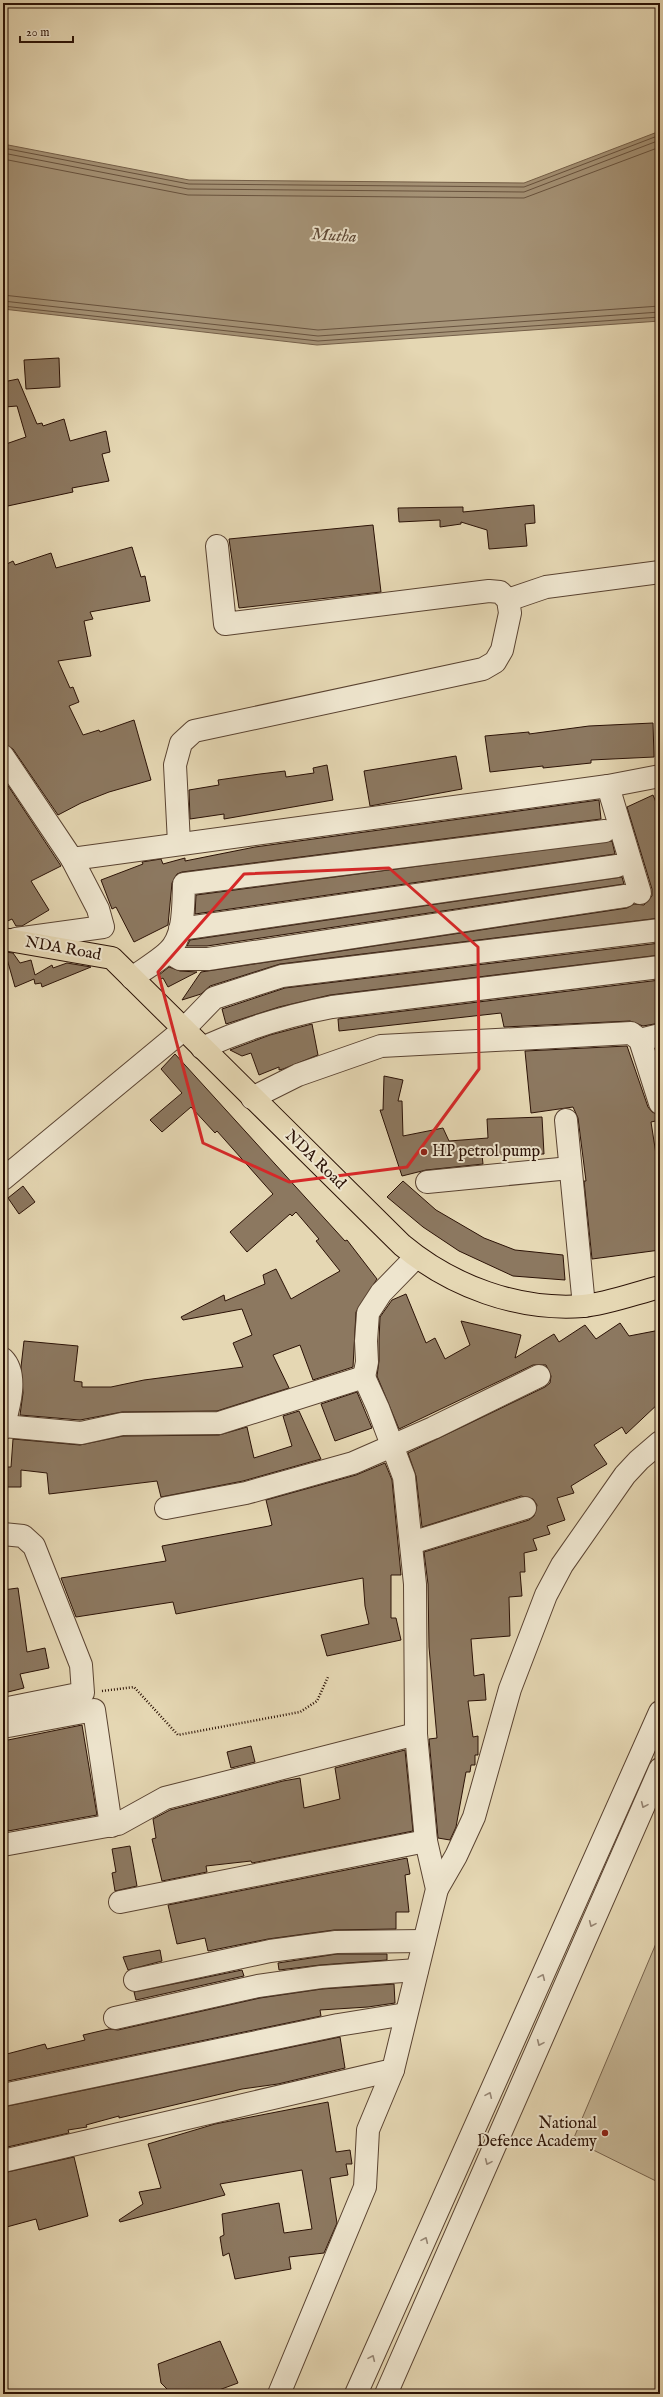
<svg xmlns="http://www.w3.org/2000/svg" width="663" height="2397" font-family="'IM FELL English',serif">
<rect width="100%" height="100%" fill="#e5d7b3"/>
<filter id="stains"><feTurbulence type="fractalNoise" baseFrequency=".005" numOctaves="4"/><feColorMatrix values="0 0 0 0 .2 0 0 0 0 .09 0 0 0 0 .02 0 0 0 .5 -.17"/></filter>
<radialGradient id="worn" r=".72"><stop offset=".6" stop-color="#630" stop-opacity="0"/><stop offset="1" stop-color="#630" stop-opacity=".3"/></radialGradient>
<!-- green -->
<polygon fill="#c5b696" stroke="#78644e" points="660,1934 660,2183 573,2140"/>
<!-- water -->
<polygon fill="#a69478" stroke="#75604a" points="660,131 660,321 317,345 3,309 3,144 189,180 524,183"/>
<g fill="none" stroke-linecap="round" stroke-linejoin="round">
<!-- shore -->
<g stroke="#68533f" stroke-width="1">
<polyline points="3,148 189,184 524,187 660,135"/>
<polyline points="3,153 188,189 524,192 660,140"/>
<polyline points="3,159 188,195 524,198 660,147"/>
<polyline points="3,295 318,330 660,306"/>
<polyline points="3,301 318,336 660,312"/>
<polyline points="3,306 318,341 660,317"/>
</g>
</g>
<!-- building -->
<g fill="#8c7860" stroke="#2b1206">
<polygon points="59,358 60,387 26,389 24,360"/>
<polygon points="18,379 37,424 42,423 43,426 64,419 70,441 106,431 110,452 102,454 109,481 72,488 73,492 3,507 3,445 26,437 17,406 5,407 3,382"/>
<polygon points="534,505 535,523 525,524 527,546 489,549 487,530 461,522 461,524 440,527 440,520 399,522 398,508 463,507 463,512"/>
<polygon points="373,525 381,592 239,608 229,539"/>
<polygon points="132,547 141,577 145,576 150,601 90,612 93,619 84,621 91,656 58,661 70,688 73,687 79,702 69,706 83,735 99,730 100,732 134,720 151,780 109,792 81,803 58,815 13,749 3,744 3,566 13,561 15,565 51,553 56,568"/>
<polygon points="653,723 654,757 591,760 591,763 543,768 543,766 490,772 485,736 529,732 529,734 589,726"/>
<polygon points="456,756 462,789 370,806 364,771"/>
<polygon points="327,765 333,800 224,819 224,814 190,819 189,790 219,785 218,780 260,774 285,771 286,777 314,773 313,768"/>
<polygon points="3,778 61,866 31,881 49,910 22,926 16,926 12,919 3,923"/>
<polygon points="653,795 660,812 660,918 280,964 210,986 201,994 182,1000 201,972 627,908 634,904 644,905 652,896 652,889 627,807"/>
<polygon points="599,800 601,819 182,872 177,874 172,883 168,925 134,942 116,907 112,909 101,880 143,864 142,862 161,859 163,864 185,858 185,861 255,847"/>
<polygon points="612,841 615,854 195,914 196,895"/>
<polygon points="622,877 624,884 207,946 187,946 190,940"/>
<polygon points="660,943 660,955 330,995 279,1007 226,1024 222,1009 285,988"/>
<polygon points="5,952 13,953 20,963 31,960 35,975 52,965 53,968 67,963 91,967 42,987 41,983 35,984 34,979 15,987"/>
<polygon points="169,967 180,971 197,972 168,987 163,978 161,979 159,975"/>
<polygon points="660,980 660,1023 643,1026 630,1021 504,1027 501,1013 339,1031 338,1019"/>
<polygon points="312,1024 318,1055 283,1069 279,1070 279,1067 259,1075 251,1053 242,1056 230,1050 270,1035"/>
<polygon points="627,1046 648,1107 652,1112 660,1115 660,1120 651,1122 660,1180 660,1250 592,1259 584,1181 586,1181 578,1118 573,1107 531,1113 525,1051"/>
<polygon points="175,1054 345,1241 347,1240 377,1279 356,1312 353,1367 313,1380 300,1345 273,1355 289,1388 217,1411 122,1412 80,1420 20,1415 23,1393 21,1367 24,1341 78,1346 74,1381 82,1382 82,1387 111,1387 144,1380 243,1367 233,1343 252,1335 242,1309 183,1320 181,1317 224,1295 225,1301 265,1284 263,1275 276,1269 291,1299 340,1271 316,1241 319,1239 296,1212 292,1216 290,1214 247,1252 230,1232 273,1194 217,1131 215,1133 191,1107 162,1132 150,1120 182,1093 161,1069"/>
<polygon points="384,1076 403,1080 398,1101 402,1101 403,1136 443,1128 449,1141 488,1138 487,1119 542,1117 544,1154 482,1155 483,1164 426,1170 402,1176 380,1110 383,1110"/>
<polygon points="403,1181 436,1210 484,1238 515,1250 563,1255 565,1280 513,1276 459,1251 423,1227 387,1197"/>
<polygon points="23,1186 35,1202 19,1214 8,1198"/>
<polygon points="406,1294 426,1343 435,1338 445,1359 470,1345 461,1321 521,1335 515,1358 554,1334 559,1342 585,1325 596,1339 620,1323 629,1336 660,1330 660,1402 626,1434 622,1427 594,1445 607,1464 571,1486 574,1493 557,1498 565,1520 547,1526 550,1534 533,1539 537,1550 524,1553 525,1572 520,1572 522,1596 509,1597 510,1636 471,1639 474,1676 484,1674 486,1700 468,1701 473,1737 478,1736 478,1755 475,1755 475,1765 471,1765 470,1772 466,1772 456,1827 450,1840 438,1838 429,1739 437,1738 429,1647 428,1584 424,1552 529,1520 534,1516 537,1505 533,1499 521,1496 422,1527 416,1476 408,1453 545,1387 550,1383 551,1376 546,1365 533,1365 399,1429 377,1376 379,1361 379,1341 380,1317 392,1300"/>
<polygon points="357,1392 372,1428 335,1441 321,1404"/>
<polygon points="299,1411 321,1459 243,1481 161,1497 157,1481 49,1494 47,1473 21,1470 21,1487 3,1487 3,1467 11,1467 13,1439 80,1445 123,1436 219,1435 247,1427 254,1458 292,1446 283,1416"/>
<polygon points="385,1463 392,1480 401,1575 391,1575 391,1618 396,1618 401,1640 327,1656 321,1635 369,1624 365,1606 363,1578 176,1614 173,1602 76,1617 61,1578 166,1561 162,1546 269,1526 272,1525 266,1500 356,1475"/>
<polygon points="18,1588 27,1652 45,1648 49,1668 20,1674 24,1688 8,1692 3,1672 3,1590"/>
<polygon points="82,1725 97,1815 8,1831 3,1806 3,1741"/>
<polygon points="251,1746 255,1762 231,1768 227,1752"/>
<polygon points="405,1750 413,1831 252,1863 251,1861 206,1866 207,1872 162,1881 152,1839 156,1838 153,1819 170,1810 283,1781 300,1778 304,1808 340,1799 335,1768"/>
<polygon points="130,1846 137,1886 115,1891 112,1873 116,1872 112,1849"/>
<polygon points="407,1858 410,1874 405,1875 409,1912 396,1912 396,1929 334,1930 268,1939 208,1951 205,1938 177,1944 168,1905"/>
<polygon points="160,1950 162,1961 128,1970 123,1957"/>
<polygon points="337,1954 387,1954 387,1960 320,1965 279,1970 278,1963"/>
<polygon points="242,1970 244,1976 136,2000 134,1992"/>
<polygon points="394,1984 395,2003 368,2007 320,2010 321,2016 3,2082 3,2055 45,2044 47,2049 85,2040 83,2035 109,2029 118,2030 260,1998 322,1989"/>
<polygon points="340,2037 345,2068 278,2084 242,2089 119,2118 119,2116 86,2125 87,2127 68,2130 69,2133 3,2148 3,2107"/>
<polygon points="328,2102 336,2152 350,2150 352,2164 346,2164 348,2175 330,2178 337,2223 324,2253 289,2257 291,2269 235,2279 229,2253 223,2256 220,2237 224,2235 222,2214 279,2203 284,2233 312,2229 302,2170 220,2184 225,2195 120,2222 119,2220 143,2204 139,2192 161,2188 148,2144 215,2124"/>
<polygon points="74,2157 88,2216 39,2230 36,2219 3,2228 3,2173"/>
<polygon points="220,2341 238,2383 208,2394 172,2394 161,2383 158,2364"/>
</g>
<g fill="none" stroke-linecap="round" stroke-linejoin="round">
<defs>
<g id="minor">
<polyline points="508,600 546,587 660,572"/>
<polyline points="3,756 72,859 608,786 660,776"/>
<polyline points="608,786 640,893"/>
<polyline points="179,843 175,765 181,743 194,731 483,669 495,662 502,650 510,613 508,600 500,592 489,591 225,624 217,546"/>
<polyline points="180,929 617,866"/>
<polyline points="16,939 103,927 98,909 72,859"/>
<polyline points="168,952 180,959 208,959 625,896"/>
<path d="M132,978C143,970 157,962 168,952C185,936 183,906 184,884L605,831"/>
<polyline points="640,1040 660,1035"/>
<path d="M202,1048C246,1028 285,1016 332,1007L660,967"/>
<polyline points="252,1098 298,1075 381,1046 631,1033 640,1040 660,1103"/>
<polyline points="566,1120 584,1306"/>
<polyline points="3,1179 183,1030 214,998 282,976 660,930"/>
<polyline points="427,1182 570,1168"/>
<path d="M3,1359C19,1375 8,1410 3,1428"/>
<polyline points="364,1377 367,1362 366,1341 368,1313 381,1293 416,1257"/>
<polyline points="166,1508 246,1493 353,1463 433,1428 539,1376"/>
<polyline points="3,1534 23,1536 34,1546 81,1665 83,1693 3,1709"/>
<polyline points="411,1543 525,1508"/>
<polyline points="3,1727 94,1710 111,1826"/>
<polyline points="3,1845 118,1824 165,1798 416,1734"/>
<polyline points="437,1889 456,1856 474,1817 510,1689 546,1595 562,1565 625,1475 639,1460 660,1442"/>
<polyline points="120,1902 426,1841"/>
<polyline points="135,1980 270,1951 336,1942 424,1941"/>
<polyline points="115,2018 258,1986 321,1977 417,1970"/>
<polyline points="3,2095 338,2025 406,2014"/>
<polyline points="3,2161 393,2070 437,1889 426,1841 416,1734 415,1584 404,1477 378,1408 364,1377 219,1423 122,1424 81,1433 4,1426"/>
<polyline points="279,2394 365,2187 368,2130 393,2070"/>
<polyline points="356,2394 660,1712"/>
<polyline points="386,2394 660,1769"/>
</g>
<path id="major" d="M3,939L112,958L402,1245C451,1286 518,1311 583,1306C607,1304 636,1293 660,1287"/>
</defs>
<!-- minor casing -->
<use href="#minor" stroke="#5a4331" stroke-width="24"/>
<!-- major casing -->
<use href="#major" stroke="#2b1206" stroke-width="24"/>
<!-- path -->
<polyline stroke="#2b1206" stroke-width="2.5" stroke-dasharray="1 2" stroke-linecap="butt" points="102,1691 134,1687 178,1735 300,1712 317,1701 328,1677"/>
<!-- minor -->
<use href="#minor" stroke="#eee5ce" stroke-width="22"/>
<!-- major -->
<use href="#major" stroke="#e5d7b3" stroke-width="22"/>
</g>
<!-- one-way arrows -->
<defs><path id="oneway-chevron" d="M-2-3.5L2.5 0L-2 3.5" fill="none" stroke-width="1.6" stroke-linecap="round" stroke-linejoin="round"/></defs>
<g stroke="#968674">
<use href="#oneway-chevron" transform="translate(644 1805) rotate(114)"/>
<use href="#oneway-chevron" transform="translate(592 1924) rotate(114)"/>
<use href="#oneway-chevron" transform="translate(542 1977) rotate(-66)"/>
<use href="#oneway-chevron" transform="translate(540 2043) rotate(114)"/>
<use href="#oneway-chevron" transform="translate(489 2095) rotate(-66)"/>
<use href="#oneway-chevron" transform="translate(488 2162) rotate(114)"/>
<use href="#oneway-chevron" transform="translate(425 2240) rotate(-66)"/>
<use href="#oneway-chevron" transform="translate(372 2358) rotate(-66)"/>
</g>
<!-- marked area -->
<path fill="none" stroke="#d62828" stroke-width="3" stroke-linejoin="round" d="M389,868L478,947L479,1069L407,1167L289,1182L203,1143L158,972L244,874Z"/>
<!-- markers -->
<g fill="#8f2418" stroke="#eee5ce" stroke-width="1.5">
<circle cx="424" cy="1152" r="4"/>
<circle cx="605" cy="2133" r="4"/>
</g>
<g text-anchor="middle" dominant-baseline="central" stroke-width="4" stroke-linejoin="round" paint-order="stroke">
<!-- street labels -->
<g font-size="16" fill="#2b1206" stroke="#eee5ce">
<text transform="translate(63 949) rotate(10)">NDA Road</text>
<text transform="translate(315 1160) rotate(44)">NDA Road</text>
</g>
<!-- poi labels -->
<g font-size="16" fill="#2b1206" stroke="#eee5ce" text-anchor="start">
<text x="432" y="1152">HP petrol pump</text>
<text x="597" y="2124" text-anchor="end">National<tspan x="597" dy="18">Defence Academy</tspan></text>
</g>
<!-- water labels -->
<g font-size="17" font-style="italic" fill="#5c4634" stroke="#eee5ce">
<text transform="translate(334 236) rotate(4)">Mutha</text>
</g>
</g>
<!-- margin -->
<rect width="663" height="2397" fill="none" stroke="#e5d7b3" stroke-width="16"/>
<rect x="4" y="4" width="655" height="2389" fill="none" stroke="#2b1206" stroke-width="2"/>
<rect x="8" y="8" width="647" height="2381" fill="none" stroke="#2b1206"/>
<!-- scale -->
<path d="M20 36v6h53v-6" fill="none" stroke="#2b1206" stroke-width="2"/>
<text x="26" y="36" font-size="12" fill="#2b1206" stroke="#eee5ce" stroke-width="3" paint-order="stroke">20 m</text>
<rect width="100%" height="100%" filter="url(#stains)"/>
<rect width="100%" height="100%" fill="url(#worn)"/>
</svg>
